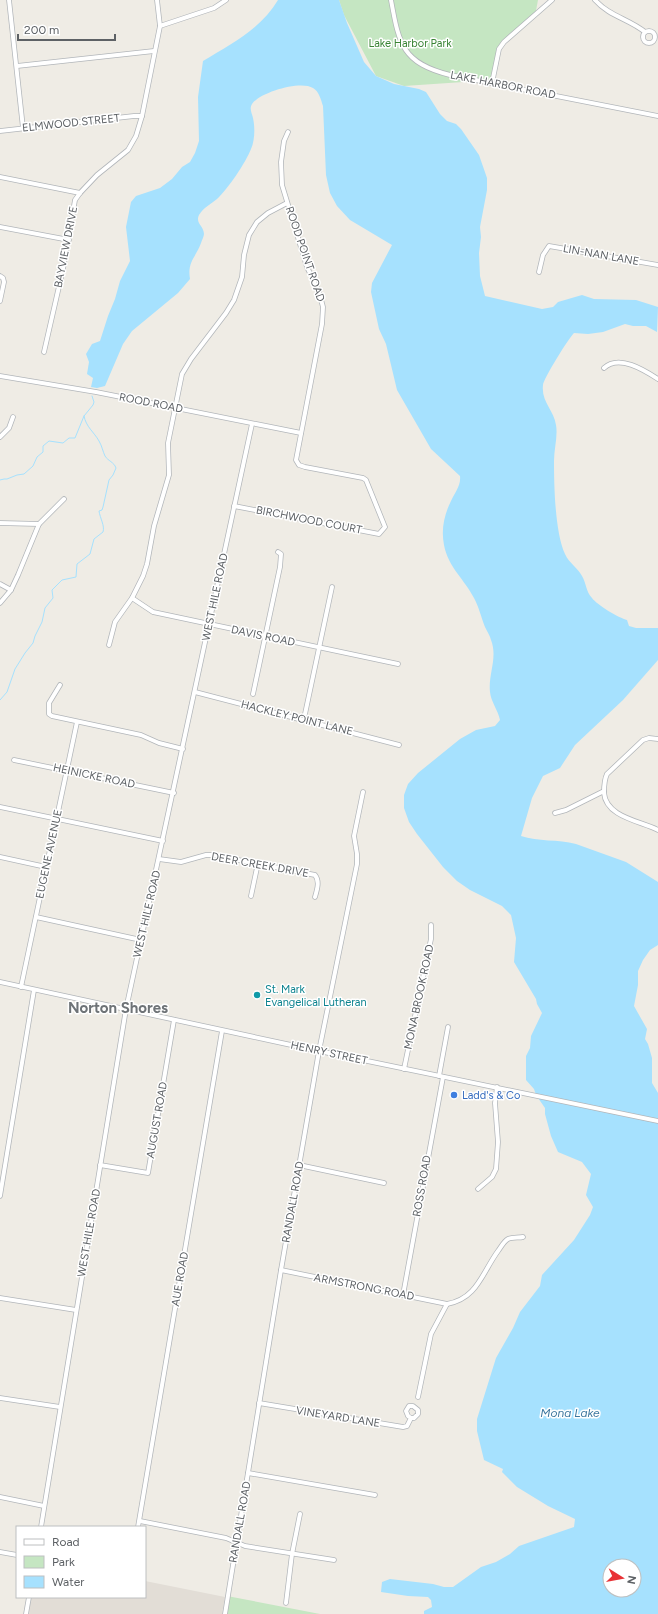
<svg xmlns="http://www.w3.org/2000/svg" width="658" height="1614" font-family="Figtree,sans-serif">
<rect width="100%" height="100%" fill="#efece5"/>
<!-- education -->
<polygon fill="#e2ddd6" points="145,1581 225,1597 222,1614 29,1614 31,1597 145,1597"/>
<!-- green -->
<g fill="#c5e6c2">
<polygon points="339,0 538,0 535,16 499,49 493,80 404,86 376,76 344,15"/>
<polygon points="227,1596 320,1614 224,1614"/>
</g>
<!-- water -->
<path fill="#a6e1fe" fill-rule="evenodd" d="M278,0H339L347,23L364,62L376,76L394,84L419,89L426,92L440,114L447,121L456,124L461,129L479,155L487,178V190L480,227L481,237L479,253L480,276L485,296L542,309L553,307L558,302L582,295L594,299L636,300L658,307L657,332L646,326H633L625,324L603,332L588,334L574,333C568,339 544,378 543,385C541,402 554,410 556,425C558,436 554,449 554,461C554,485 555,533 565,554C569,563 577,567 582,576C586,582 586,592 592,598C597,605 619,618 627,620L629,626L636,628H658V660L623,700L575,745L560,768L543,776L532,798L521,836C538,842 558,839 576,844L626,862L658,882V945L650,950L643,960L638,971V985L634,1006L647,1029L645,1039L648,1044L652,1058V1083L658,1093V1614H424V1611L432,1607L431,1600L428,1597L408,1596L381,1592L382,1582L390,1579L433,1584L444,1587H453L481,1567L496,1562L510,1554L519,1546L574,1527L575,1519L548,1506L517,1487L502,1472L503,1469L484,1460L477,1431V1419L496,1358L513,1328L520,1312L540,1286L542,1275L574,1240L590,1215L593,1207L586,1195L591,1174L582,1162L558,1152L551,1136L545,1114V1108L536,1095L534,1089L526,1080V1056L530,1048L531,1036L542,1013L537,1004L536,999L514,962L516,938L511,915L502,906L470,890L457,881L443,867L417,834L409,822L404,808V795L408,784L418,773L460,739L476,730L495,726L500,720C498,710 491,702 490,692C488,674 498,658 491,640C490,636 487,631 485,627C481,617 479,607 474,598C465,580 448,567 444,545C441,530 444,515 451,501C455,492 461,486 460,476L431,449L397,390L386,344L379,329L371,292L372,283L392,245L350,220L337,206L330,193L326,175L323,106C321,100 319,91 313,88C301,80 260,92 252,104C249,109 252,113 253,118C255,127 255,140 251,149C246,162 228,189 217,199C211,204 204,207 199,215C195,223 204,226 204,234C204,236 202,240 201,243C196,257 187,262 190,279L178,293L132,331L123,344L105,386L97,388L91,387L93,378L87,374L89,362L86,354L92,344L100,341L108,316L115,299L120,281L130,261L126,227L131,202L136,196L160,188L172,179L182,167L190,162L195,153L199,141L198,97L203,61C231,44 261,29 278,0ZM610,1566H634V1590H610Z"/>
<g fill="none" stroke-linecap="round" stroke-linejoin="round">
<!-- stream -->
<g stroke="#a6e1fe" stroke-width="1">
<polyline points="0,480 4,479 7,479 17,475 24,474 33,466 37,457 43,452 43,446 49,441 63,443 69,438 75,438 84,416 93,405 94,402 92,396"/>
<path d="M0,700L7,692L15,669L25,653L33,643L35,636L42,622L45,608L53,598L52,590L62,580L76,577L77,564L90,554L94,539L103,532C105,526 100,518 99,511L102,510L103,507L109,480L113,475L116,468C114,462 108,461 105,456C103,452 102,446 99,441C94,432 86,427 84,416"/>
</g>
<defs>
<g id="minor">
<polyline points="9,0 23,128"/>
<path d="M391,0C399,44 402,63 450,75L658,116"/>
<path d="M595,0C609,16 629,19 645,32"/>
<polyline points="160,26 214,8 226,0"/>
<circle cx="649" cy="37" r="6"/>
<polyline points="17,66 154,51"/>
<polyline points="492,83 499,49 504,42 552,0"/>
<polyline points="0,131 134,116 142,116"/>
<polyline points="0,177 80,193"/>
<polyline points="0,227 69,240"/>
<polyline points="539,272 543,255 549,246 658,265"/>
<polyline points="0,276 3,278 4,282 0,301"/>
<polyline points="44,352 63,269 75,200 80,193 97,175 128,150 136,136 142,116 160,26 157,0"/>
<path d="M604,368C619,354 644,370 658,379"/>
<polyline points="0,376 96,392 301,433"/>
<polyline points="0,437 9,428 13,417"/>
<polyline points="234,506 379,534 385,527 366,480 363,478 305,467 299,465 296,460 322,324 323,307 319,292 307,267 282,185 281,162 284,141 288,132"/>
<polyline points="0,523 39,524"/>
<polyline points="0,584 11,590"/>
<polyline points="132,598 153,612 398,664"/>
<polyline points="0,603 11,590 18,575 39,524 64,499"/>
<polyline points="109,645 115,622 132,598 143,576 147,564 154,526 169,475 168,443 182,374 191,359 226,313 234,300 242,277 244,255 249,235 257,222 268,213 287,203"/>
<polyline points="60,685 49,703 49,714 52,716 141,735 159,743 183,749"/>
<polyline points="195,692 399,745"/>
<polyline points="253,694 280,567 281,554 278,552"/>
<polyline points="305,714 332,587"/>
<path d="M658,739L649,738L643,740L607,774C604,780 604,786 604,793C606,817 640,821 658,830"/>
<polyline points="14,760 174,793"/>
<polyline points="0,807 163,841"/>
<polyline points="555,813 566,810 604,791"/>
<polyline points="0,857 46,867"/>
<path d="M159,859L181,862L206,855H213L315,875C320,881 317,890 315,897"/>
<polyline points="251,896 258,863"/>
<polyline points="36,917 141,940"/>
<polyline points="0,982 319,1051 658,1121"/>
<polyline points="21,987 77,722"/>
<polyline points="404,1069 431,939 431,925"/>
<polyline points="439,1076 448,1027"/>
<polyline points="100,1165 148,1173 174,1020"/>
<polyline points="299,1165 384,1183"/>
<polyline points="478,1189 492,1177 496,1169 498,1142 495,1103 497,1087"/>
<polyline points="0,1196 34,990"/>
<polyline points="281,1270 447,1304"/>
<polyline points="403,1295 443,1077"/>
<polyline points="0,1298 76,1310"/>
<path d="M418,1397L431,1334L447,1304C477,1299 482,1273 498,1251C501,1247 504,1241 508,1239C512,1237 519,1238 523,1237"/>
<polyline points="0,1398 60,1407"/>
<polyline points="259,1403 403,1427 407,1426 411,1418 414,1418 418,1414 418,1410 413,1406 409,1406 406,1411 408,1416 411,1418"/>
<polyline points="248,1473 375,1495"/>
<polyline points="0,1497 44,1506"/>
<polyline points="140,1521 226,1538 245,1546 334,1560"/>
<polyline points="41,1527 126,1009 252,424"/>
<polyline points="138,1527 222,1031"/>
<polyline points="0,1552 17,1555"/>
<polyline points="286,1603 292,1554 300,1514"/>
<polyline points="26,1614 29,1597"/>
<polyline points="225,1614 281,1270 319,1051 357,864 357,854 354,836 363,792"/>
</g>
</defs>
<!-- minor casing -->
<use href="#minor" stroke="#b2b6ba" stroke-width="5.5"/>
<!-- minor -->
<use href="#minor" stroke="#fff" stroke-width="4"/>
</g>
<!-- markers -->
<circle fill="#0f9aa8" stroke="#fff" stroke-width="1.5" cx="257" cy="995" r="4"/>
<circle fill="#3f7fe0" stroke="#fff" stroke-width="1.5" cx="454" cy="1095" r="4"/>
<g text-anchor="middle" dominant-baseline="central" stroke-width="3" stroke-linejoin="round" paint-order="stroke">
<!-- park labels -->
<g font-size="11" fill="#3a8435" stroke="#fff">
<text x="410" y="43">Lake Harbor Park</text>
</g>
<!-- street labels -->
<g font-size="11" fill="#5d6165" stroke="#fff">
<text transform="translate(503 85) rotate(11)">LAKE HARBOR ROAD</text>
<text transform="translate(71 123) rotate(-6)">ELMWOOD STREET</text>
<text transform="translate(66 247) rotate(-79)">BAYVIEW DRIVE</text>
<text transform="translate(305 254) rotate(71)">ROOD POINT ROAD</text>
<text transform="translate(601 255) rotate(10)">LIN-NAN LANE</text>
<text transform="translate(151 403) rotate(11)">ROOD ROAD</text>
<text transform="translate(309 520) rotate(11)">BIRCHWOOD COURT</text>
<text transform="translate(215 597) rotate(-78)">WEST HILE ROAD</text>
<text transform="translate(263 636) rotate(12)">DAVIS ROAD</text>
<text transform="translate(297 718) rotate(14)">HACKLEY POINT LANE</text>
<text transform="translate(94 776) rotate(12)">HEINICKE ROAD</text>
<text transform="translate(49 854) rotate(-78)">EUGENE AVENUE</text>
<text transform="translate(260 865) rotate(10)">DEER CREEK DRIVE</text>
<text transform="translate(147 914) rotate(-77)">WEST HILE ROAD</text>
<text transform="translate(419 997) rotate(-78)">MONA BROOK ROAD</text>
<text transform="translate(329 1053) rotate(12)">HENRY STREET</text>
<text transform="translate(157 1120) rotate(-80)">AUGUST ROAD</text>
<text transform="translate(422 1186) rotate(-80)">ROSS ROAD</text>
<text transform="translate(293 1202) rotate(-80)">RANDALL ROAD</text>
<text transform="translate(89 1233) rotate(-80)">WEST HILE ROAD</text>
<text transform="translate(180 1279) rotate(-80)">AUE ROAD</text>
<text transform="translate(364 1287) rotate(11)">ARMSTRONG ROAD</text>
<text transform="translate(338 1417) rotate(9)">VINEYARD LANE</text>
<text transform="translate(240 1522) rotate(-80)">RANDALL ROAD</text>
</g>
<!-- culture labels -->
<g font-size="11" fill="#0d838f" stroke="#fff" text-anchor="start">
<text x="265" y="989">St. Mark<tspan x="265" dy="13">Evangelical Lutheran</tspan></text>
</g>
<!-- shop labels -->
<g font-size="11" fill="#366cbe" stroke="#fff" text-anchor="start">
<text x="462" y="1095">Ladd's &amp; Co</text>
</g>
<!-- water labels -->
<g font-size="12" font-style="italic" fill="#3c779f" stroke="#fff">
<text x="570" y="1413">Mona Lake</text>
</g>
<!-- district labels -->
<g font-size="15" font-weight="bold" fill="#6e7377" stroke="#fff">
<text x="118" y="1008">Norton Shores</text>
</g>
</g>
<!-- legend -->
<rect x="16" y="1526" width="130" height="72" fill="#ffffff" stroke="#bec0c1"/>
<rect x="24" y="1539" width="20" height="6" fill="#ffffff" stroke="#bec0c1"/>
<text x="52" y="1546" font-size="12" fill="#5d6165">Road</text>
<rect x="24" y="1556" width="20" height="12" fill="#c5e6c2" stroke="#bec0c1"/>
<text x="52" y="1566" font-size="12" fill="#5d6165">Park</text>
<rect x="24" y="1576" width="20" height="12" fill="#a6e1fe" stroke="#bec0c1"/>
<text x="52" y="1586" font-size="12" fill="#5d6165">Water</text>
<!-- north arrow -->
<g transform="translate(622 1578) rotate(101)"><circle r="19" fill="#ffffff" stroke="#bec0c1"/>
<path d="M0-3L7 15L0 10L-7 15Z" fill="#e83236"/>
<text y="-6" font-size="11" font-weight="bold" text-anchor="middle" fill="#5d6165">N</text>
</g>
<!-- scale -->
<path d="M18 34v6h97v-6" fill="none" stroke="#5d6165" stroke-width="2"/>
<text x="24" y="34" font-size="12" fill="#5d6165" stroke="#ffffff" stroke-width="3" paint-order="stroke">200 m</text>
</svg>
